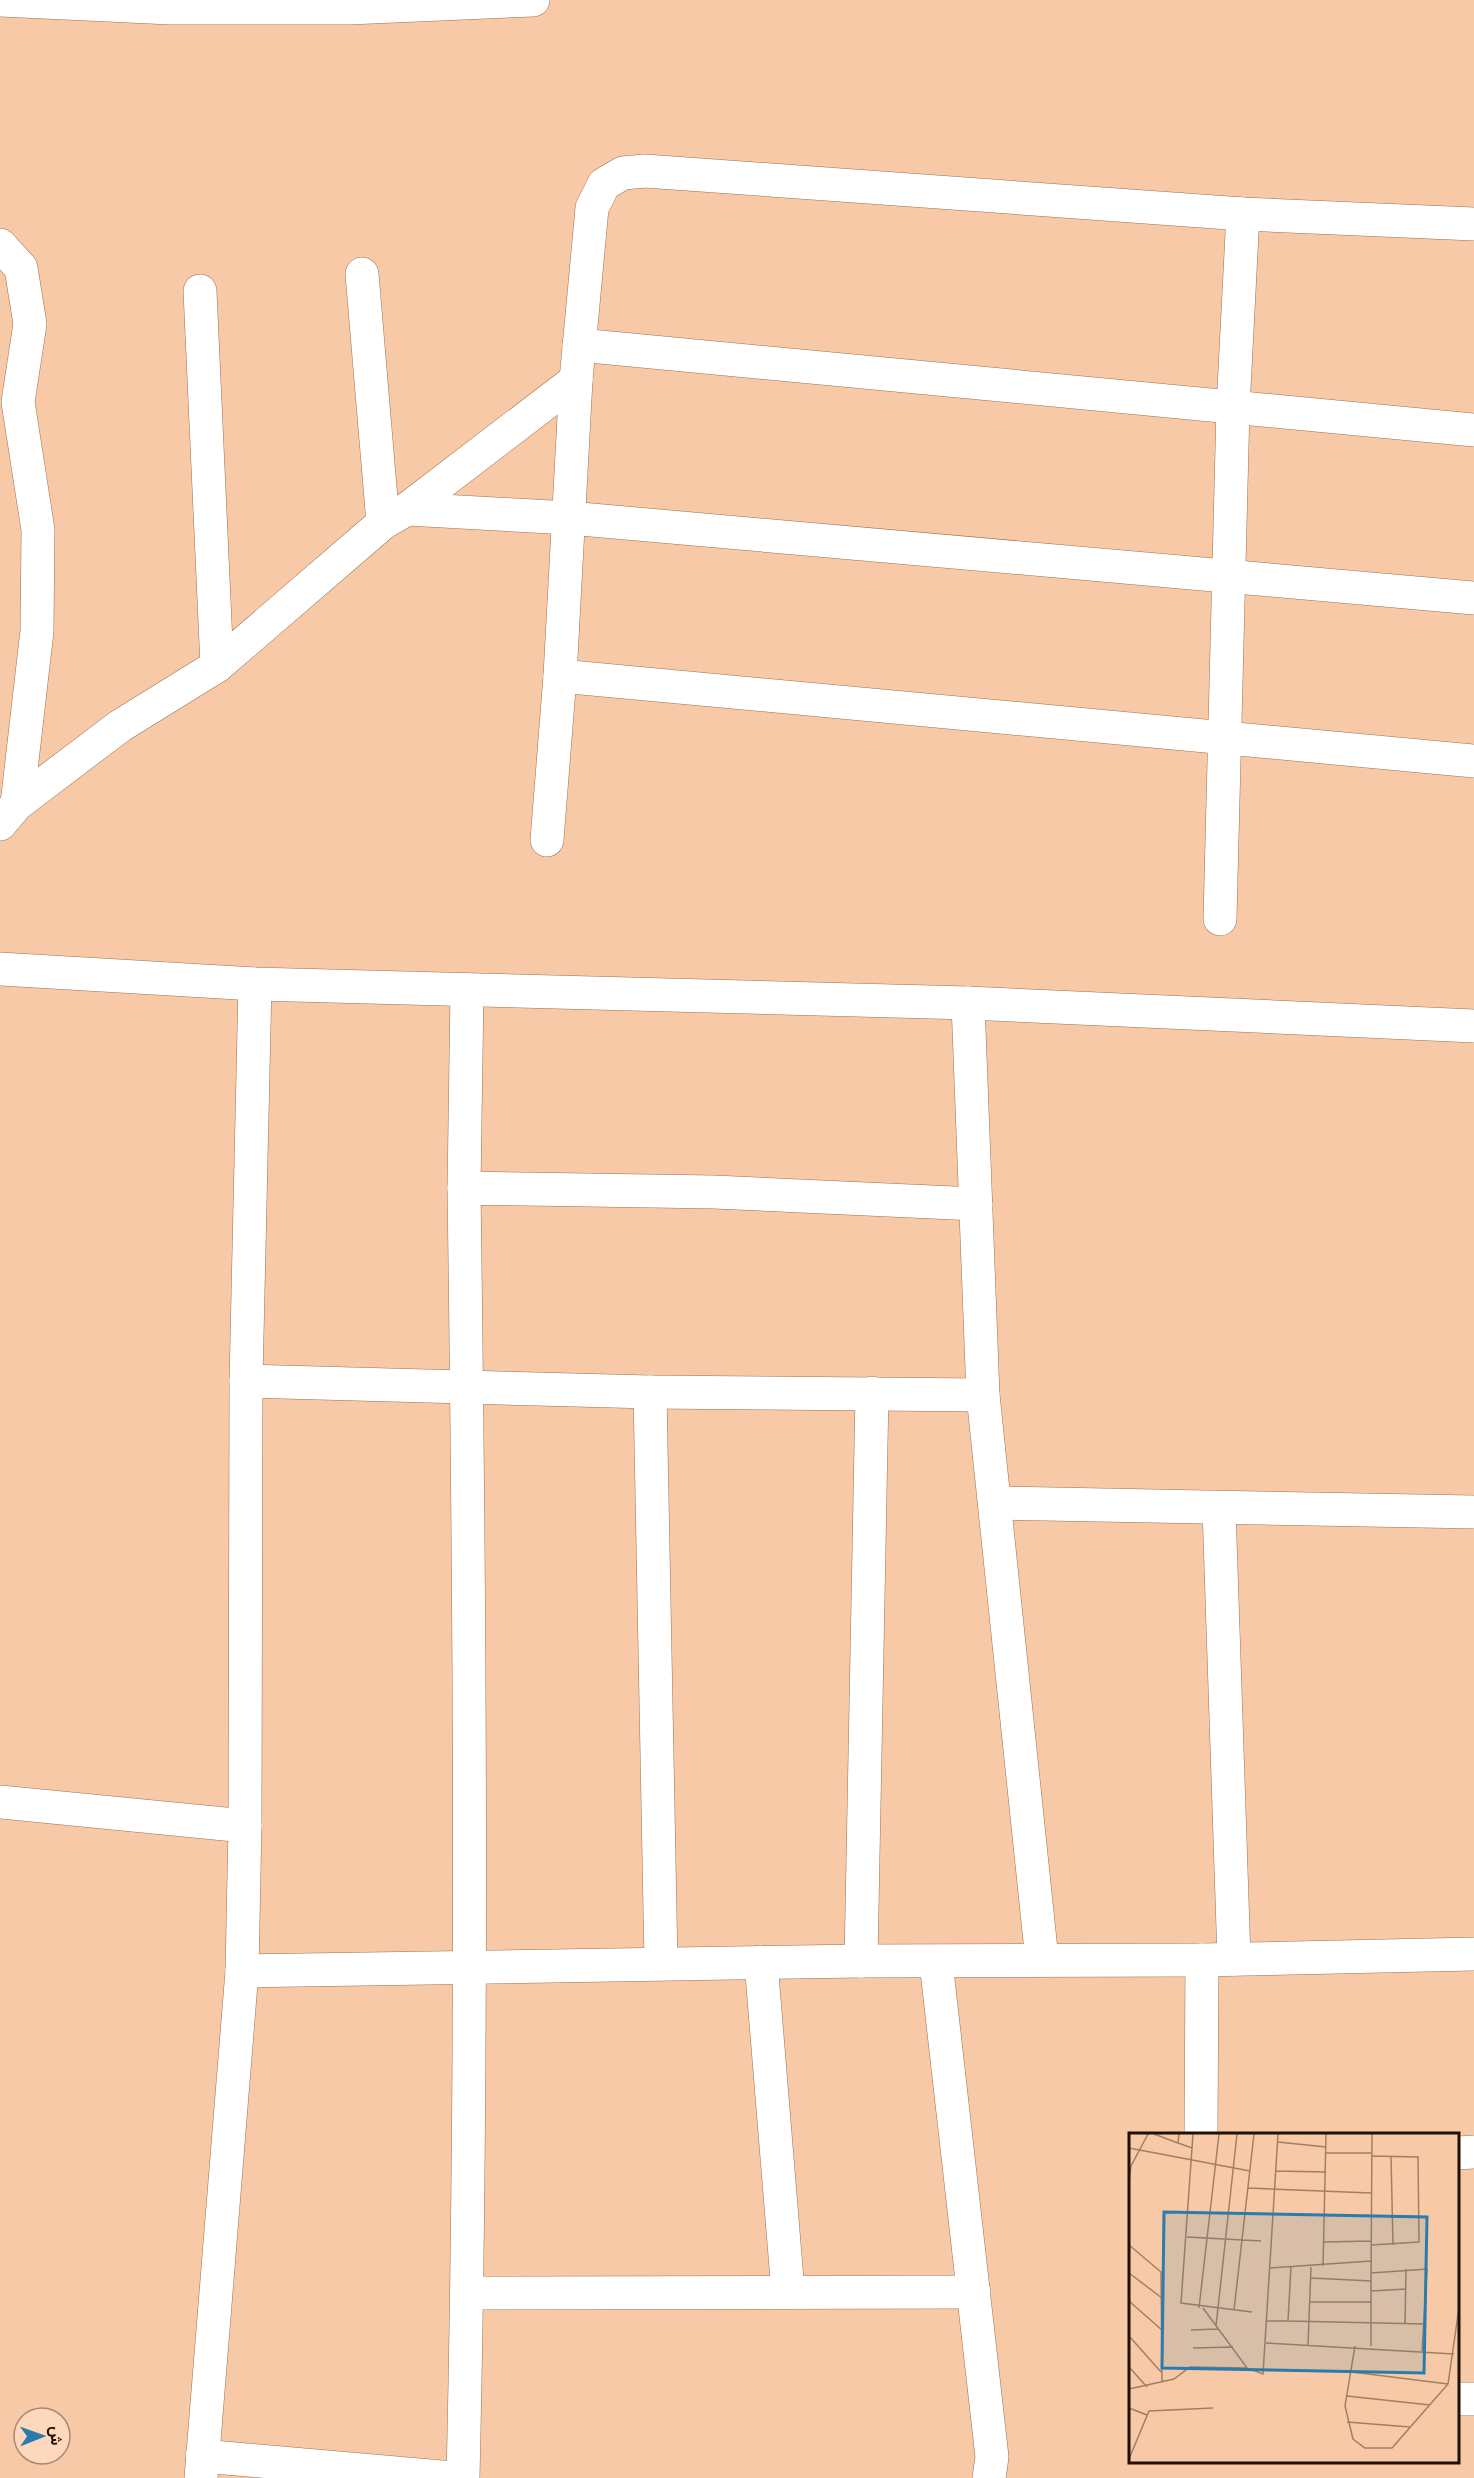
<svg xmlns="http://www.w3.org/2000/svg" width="1474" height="2478" font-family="Inter,Vazirmatn,sans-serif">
<rect width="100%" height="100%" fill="#f7c9a6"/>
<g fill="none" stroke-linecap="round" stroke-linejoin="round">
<defs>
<g id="street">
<polyline points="0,0 171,8 349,8 533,0"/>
<polyline points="0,245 21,268 30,324 18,402 38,530 37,631 17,804"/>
<polyline points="362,274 383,523"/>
<polyline points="200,291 217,666"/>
<polyline points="579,345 1474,430"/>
<polyline points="407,509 569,518 1474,598"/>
<polyline points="560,676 1474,761"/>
<polyline points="0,824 17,804 120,726 217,666 383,523 407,509 576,380"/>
<polyline points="547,840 560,676 576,380 592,208 604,184 623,173 645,171 1243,214 1474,224"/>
<polyline points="1220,919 1233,408 1243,214"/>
<polyline points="0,969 255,984 968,1003 1474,1026"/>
<polyline points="968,1003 983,1395 1042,1960"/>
<polyline points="464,1188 467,990"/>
<polyline points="246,1381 650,1392 983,1395"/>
<polyline points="650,1392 661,1963"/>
<polyline points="996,1503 1474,1512"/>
<polyline points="1219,1508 1234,1959"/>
<polyline points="0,1802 245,1826"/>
<polyline points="861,1961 1202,1960 1474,1954"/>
<polyline points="761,1962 788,2292"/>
<polyline points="936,1962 992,2457 989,2478"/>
<polyline points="242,1971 861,1961 872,1393"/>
<polyline points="1201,2134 1202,1960"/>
<polyline points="1458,2153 1474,2152"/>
<polyline points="467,2293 974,2292"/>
<polyline points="1458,2399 1474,2399"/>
<polyline points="202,2456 453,2478"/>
<polyline points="201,2478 242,1971 245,1826 246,1381 255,984"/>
<path d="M463,2478C473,2048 470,1618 464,1188L714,1192L976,1204"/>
</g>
</defs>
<!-- street casing -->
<use href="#street" stroke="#9b7251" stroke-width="34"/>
<!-- street -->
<use href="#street" stroke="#fff" stroke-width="33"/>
</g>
<!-- overview -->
<g transform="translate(1129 2133)">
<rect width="330" height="330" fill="#f7c9a6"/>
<path fill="none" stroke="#a17f65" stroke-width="1.5" d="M25,1L49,10M50,1L49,10L63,15M64,1L52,170L123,179M149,9L197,14M0,15L121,38M197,20H242M262,24L264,112M147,38L197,39M0,49L2,33L19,1M119,55L242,60M58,104L132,108M195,109L242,108M0,112L32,139L33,249M242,112L290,109L289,24L243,23M194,133L197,1M162,134L159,188L296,191M141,135L242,128M0,140L33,165M242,140L298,136L293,218M182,145L242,148V213M242,148L243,1M242,158L277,156M0,168L34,198M181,169H242M70,175L90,1M74,175L118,235L134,241L149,1M105,177L125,1M138,188H159M276,190L277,136M87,193L108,1M62,197L89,196M0,203L32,239M137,210L325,221M179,212L182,134M226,213L216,273L224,306L236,315H263L319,251L330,175M64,215L104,214M0,234L18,254M223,239L319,251M0,256L45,246L61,234L118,235M218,263L301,272M0,275L18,282M218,289L281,294M0,326L20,278L84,275"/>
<path fill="#2b7cad" fill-opacity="0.15" stroke="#2b7cad" stroke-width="3" d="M35,79L298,84L295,240L33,235Z"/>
<rect width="330" height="330" fill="none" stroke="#211104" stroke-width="3"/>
</g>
<!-- north arrow -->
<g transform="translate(42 2436) rotate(89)"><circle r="28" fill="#fed8bc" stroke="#a68872" stroke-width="1.5"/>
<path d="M0-4.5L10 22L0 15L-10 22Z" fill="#2b7cad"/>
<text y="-9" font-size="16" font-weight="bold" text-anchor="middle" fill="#211104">ش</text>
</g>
</svg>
